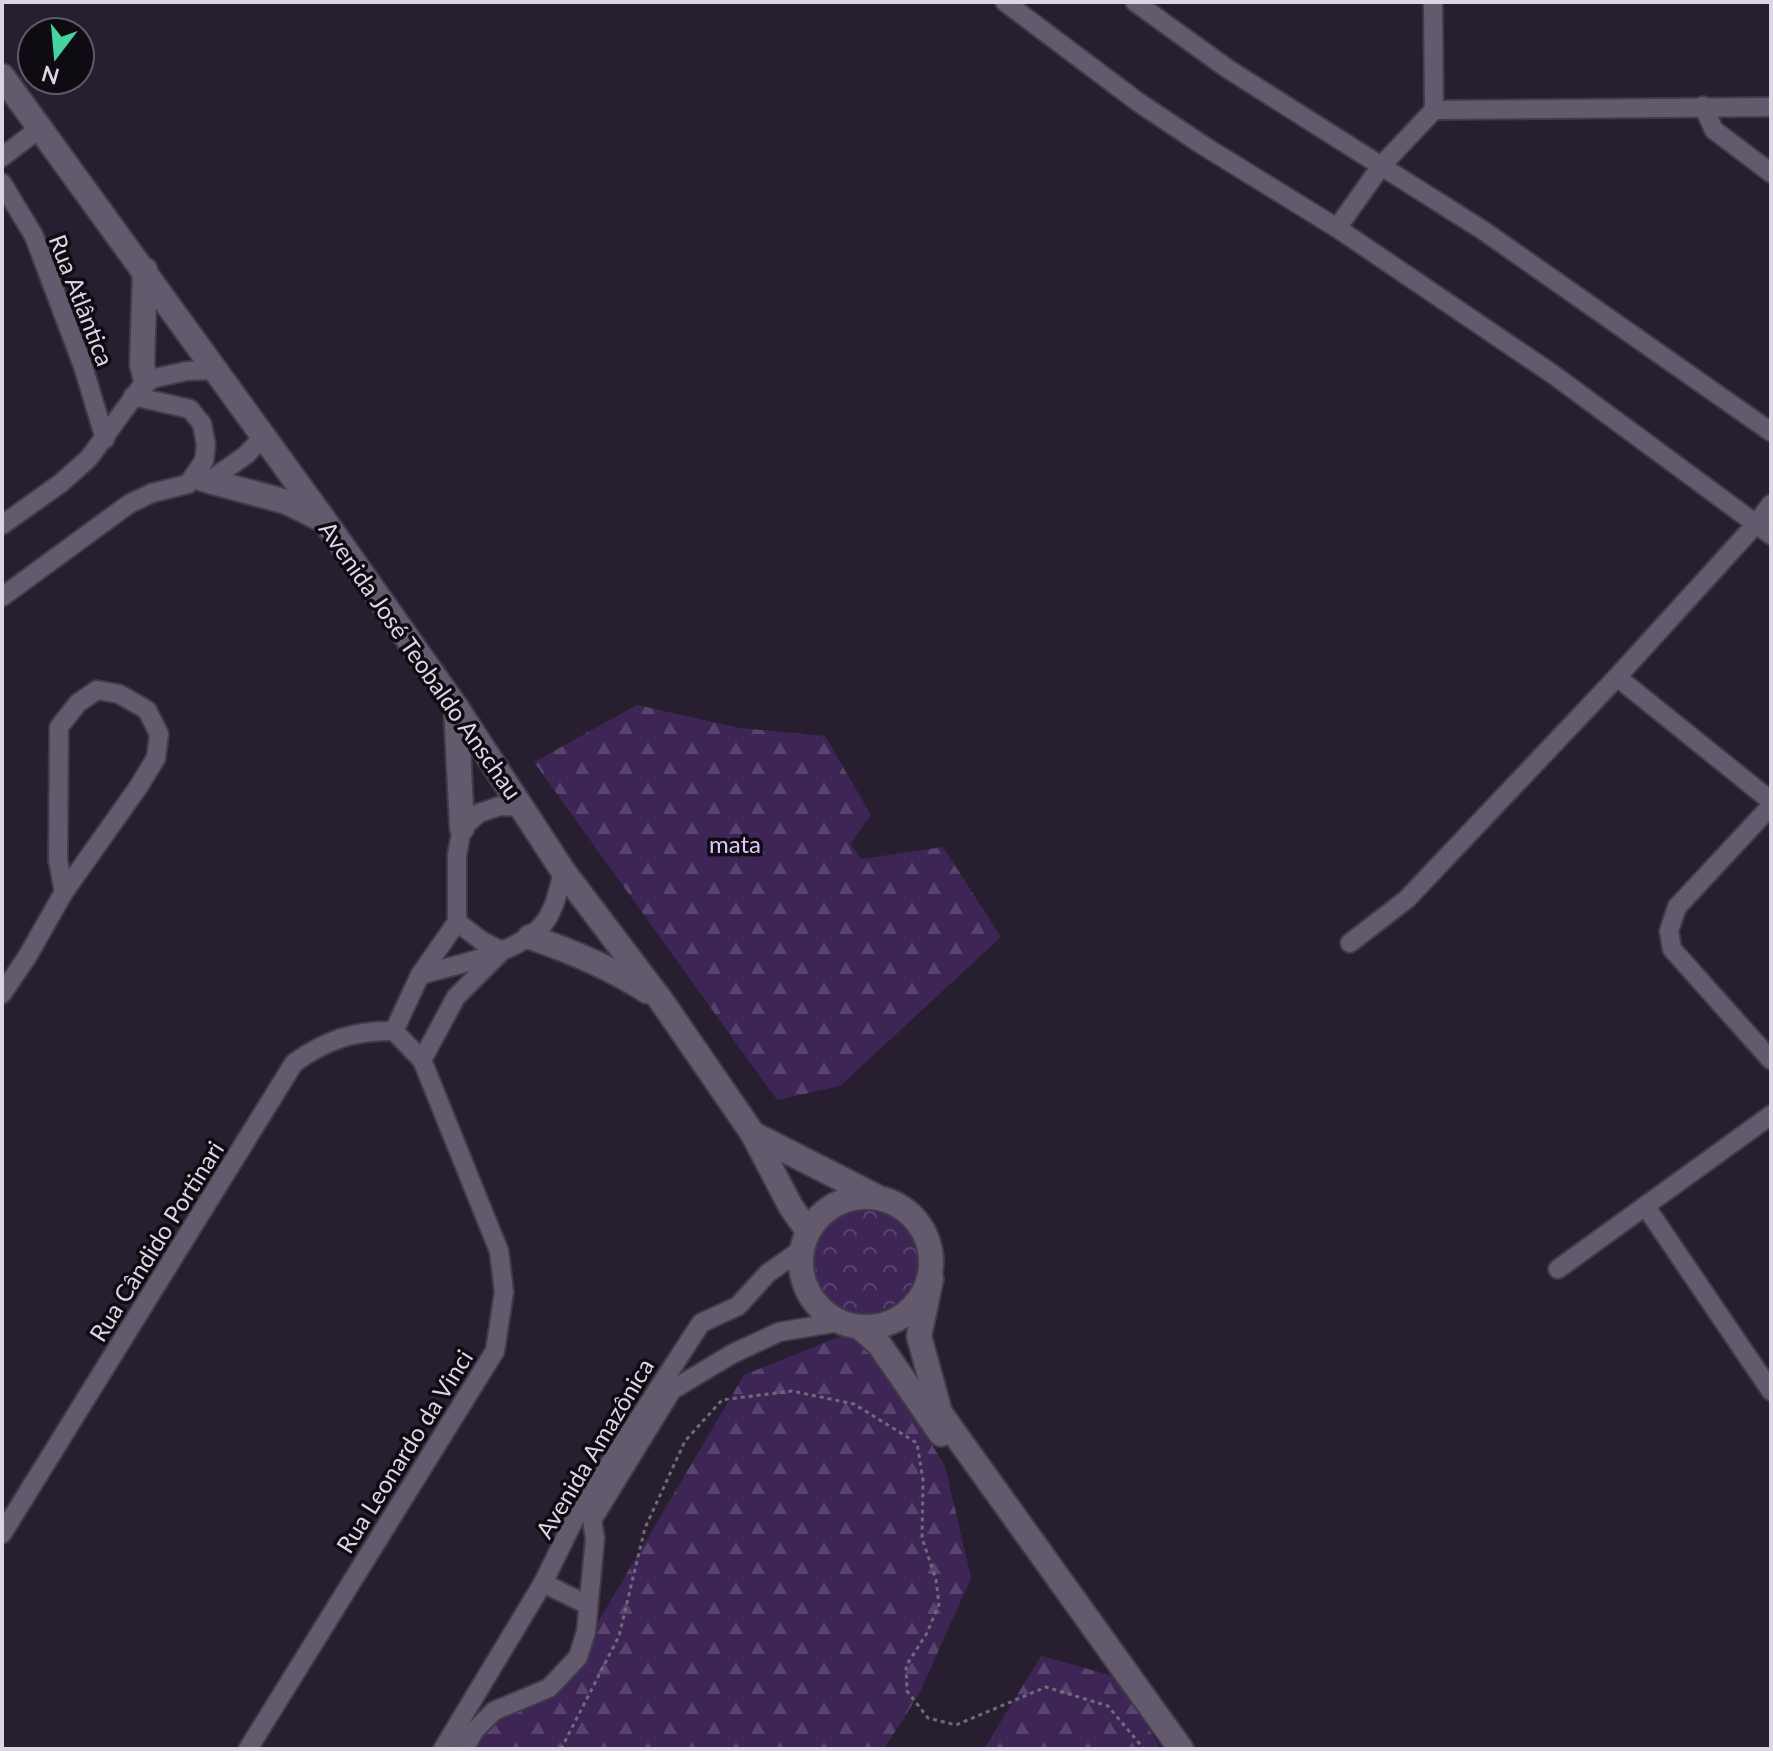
<svg xmlns="http://www.w3.org/2000/svg" width="1773" height="1751" font-family="Lato,sans-serif">
<defs>
<pattern id="forest-firs" width="22" height="20" patternUnits="userSpaceOnUse" patternTransform="scale(2)"><rect width="22" height="20" fill="#3d2556"/><path d="M5 1l3.5 6h-7zM16 11l3.5 6h-7z" fill="#58446e"/></pattern>
<pattern id="park-crowns" width="20" height="18" patternUnits="userSpaceOnUse" patternTransform="scale(2)"><rect width="20" height="18" fill="#3d2556"/><path d="M2 6a3 3 0 1 1 6 0M12 15a3 3 0 1 1 6 0" fill="none" stroke="#58446e"/></pattern>
</defs>
<rect width="100%" height="100%" fill="#271f30"/>
<!-- forest -->
<g fill="url(#forest-firs)">
<polygon points="637,705 740,728 825,736 871,815 850,844 862,859 943,847 1001,937 840,1086 777,1100 534,762"/>
<polygon points="861,1328 945,1466 971,1578 919,1694 884,1749 475,1749 491,1726 588,1639 744,1375"/>
<polygon points="1041,1656 1117,1677 1161,1749 984,1749"/>
</g>
<!-- park -->
<circle fill="url(#park-crowns)" cx="866" cy="1262" r="54"/>
<g fill="none" stroke-linecap="round" stroke-linejoin="round">
<defs>
<g id="minor">
<polyline points="1005,2 1138,102 1204,146 1337,228 1554,375 1771,535"/>
<polyline points="1135,2 1228,69 1484,231 1771,432"/>
<polyline points="1703,106 1714,130 1771,173"/>
<polyline points="1434,110 1771,107"/>
<polyline points="2,157 40,128"/>
<polyline points="2,183 34,236 83,366 105,439"/>
<polyline points="1337,228 1382,165 1434,110 1433,2"/>
<polyline points="202,482 209,481 246,455 264,436"/>
<polyline points="2,525 61,483 89,458 146,380 187,371 217,370"/>
<polyline points="2,597 129,504 152,493 188,484 204,461 206,445 202,424 190,409 133,396"/>
<polyline points="1617,677 1771,801"/>
<polyline points="1771,806 1677,907 1669,931 1672,949 1771,1060"/>
<polyline points="457,922 482,941 502,951"/>
<polyline points="1350,943 1407,899 1617,677 1756,524 1771,504"/>
<path d="M420,975C457,964 519,954 544,923C555,909 559,888 563,871"/>
<polyline points="2,994 27,957 64,892 139,786 156,758 159,734 147,710 119,694 97,690 78,703 59,727 58,860 64,892"/>
<polyline points="394,1031 420,975 457,922 457,855 462,828 479,813 500,806 523,807"/>
<polyline points="422,1060 456,997 500,953"/>
<polyline points="1646,1207 1771,1391"/>
<polyline points="1558,1269 1771,1115"/>
<path d="M2,1534L294,1063C326,1040 355,1030 394,1031"/>
<polyline points="543,1583 588,1605"/>
<polyline points="248,1749 495,1351 504,1292 499,1251 422,1060 394,1031"/>
<polyline points="443,1749 543,1583 577,1514 701,1323 738,1306 768,1273 801,1250"/>
<polyline points="464,1749 475,1730 494,1711 549,1688 578,1657 586,1632 595,1538 592,1520 672,1390 732,1354 779,1332 839,1322"/>
</g>
<g id="tertiary">
<polyline points="2,76 324,520 456,707 563,871 660,999 753,1134 791,1207 808,1231"/>
<polyline points="145,270 142,365 146,380"/>
<polyline points="209,481 287,502 321,519"/>
<polyline points="456,707 462,828"/>
<path d="M530,937C571,951 610,967 647,991"/>
<polyline points="753,1134 875,1196"/>
<circle cx="866" cy="1262" r="65"/>
<polyline points="931,1279 919,1336 940,1413 1181,1749"/>
<polyline points="861,1328 879,1344 941,1434"/>
</g>
</defs>
<!-- minor casing -->
<use href="#minor" stroke="#413a48" stroke-width="22"/>
<!-- tertiary casing -->
<use href="#tertiary" stroke="#413a48" stroke-width="28"/>
<!-- path -->
<polyline stroke="#716a79" stroke-width="3" stroke-dasharray="4 4" stroke-linecap="butt" points="561,1749 619,1636 645,1528 685,1441 722,1400 792,1391 854,1404 917,1443 923,1480 922,1538 936,1580 939,1604 927,1633 906,1666 907,1691 928,1718 956,1725 1046,1687 1108,1706 1144,1749"/>
<!-- minor -->
<use href="#minor" stroke="#635a6e" stroke-width="18"/>
<!-- tertiary -->
<use href="#tertiary" stroke="#635a6e" stroke-width="24"/>
</g>
<g text-anchor="middle" dominant-baseline="central" stroke-width="7" stroke-linejoin="round" paint-order="stroke">
<!-- street labels -->
<g font-size="24" fill="#dbd6e2" stroke="#0e0b12">
<text transform="translate(82 300) rotate(69)">Rua Atlântica</text>
<text transform="translate(421 660) rotate(55)">Avenida José Teobaldo Anschau</text>
<text transform="translate(156 1241) rotate(-58)">Rua Cândido Portinari</text>
<text transform="translate(594 1448) rotate(-59)">Avenida Amazônica</text>
<text transform="translate(404 1451) rotate(-58)">Rua Leonardo da Vinci</text>
</g>
<!-- park labels -->
<g font-size="24" fill="#dcc5fb" stroke="#0e0b12">
<text x="735" y="843">mata</text>
</g>
</g>
<!-- border -->
<rect width="1773" height="1751" fill="none" stroke="#dbd6e2" stroke-width="8"/>
<!-- north arrow -->
<g transform="translate(56 56) rotate(196)"><circle r="38" fill="#0e0b12" stroke="#605c65" stroke-width="2"/>
<path d="M0-6L14 30L0 20L-14 30Z" fill="#45d49f"/>
<text y="-12" font-size="22" font-weight="bold" text-anchor="middle" fill="#dbd6e2">N</text>
</g>
</svg>
